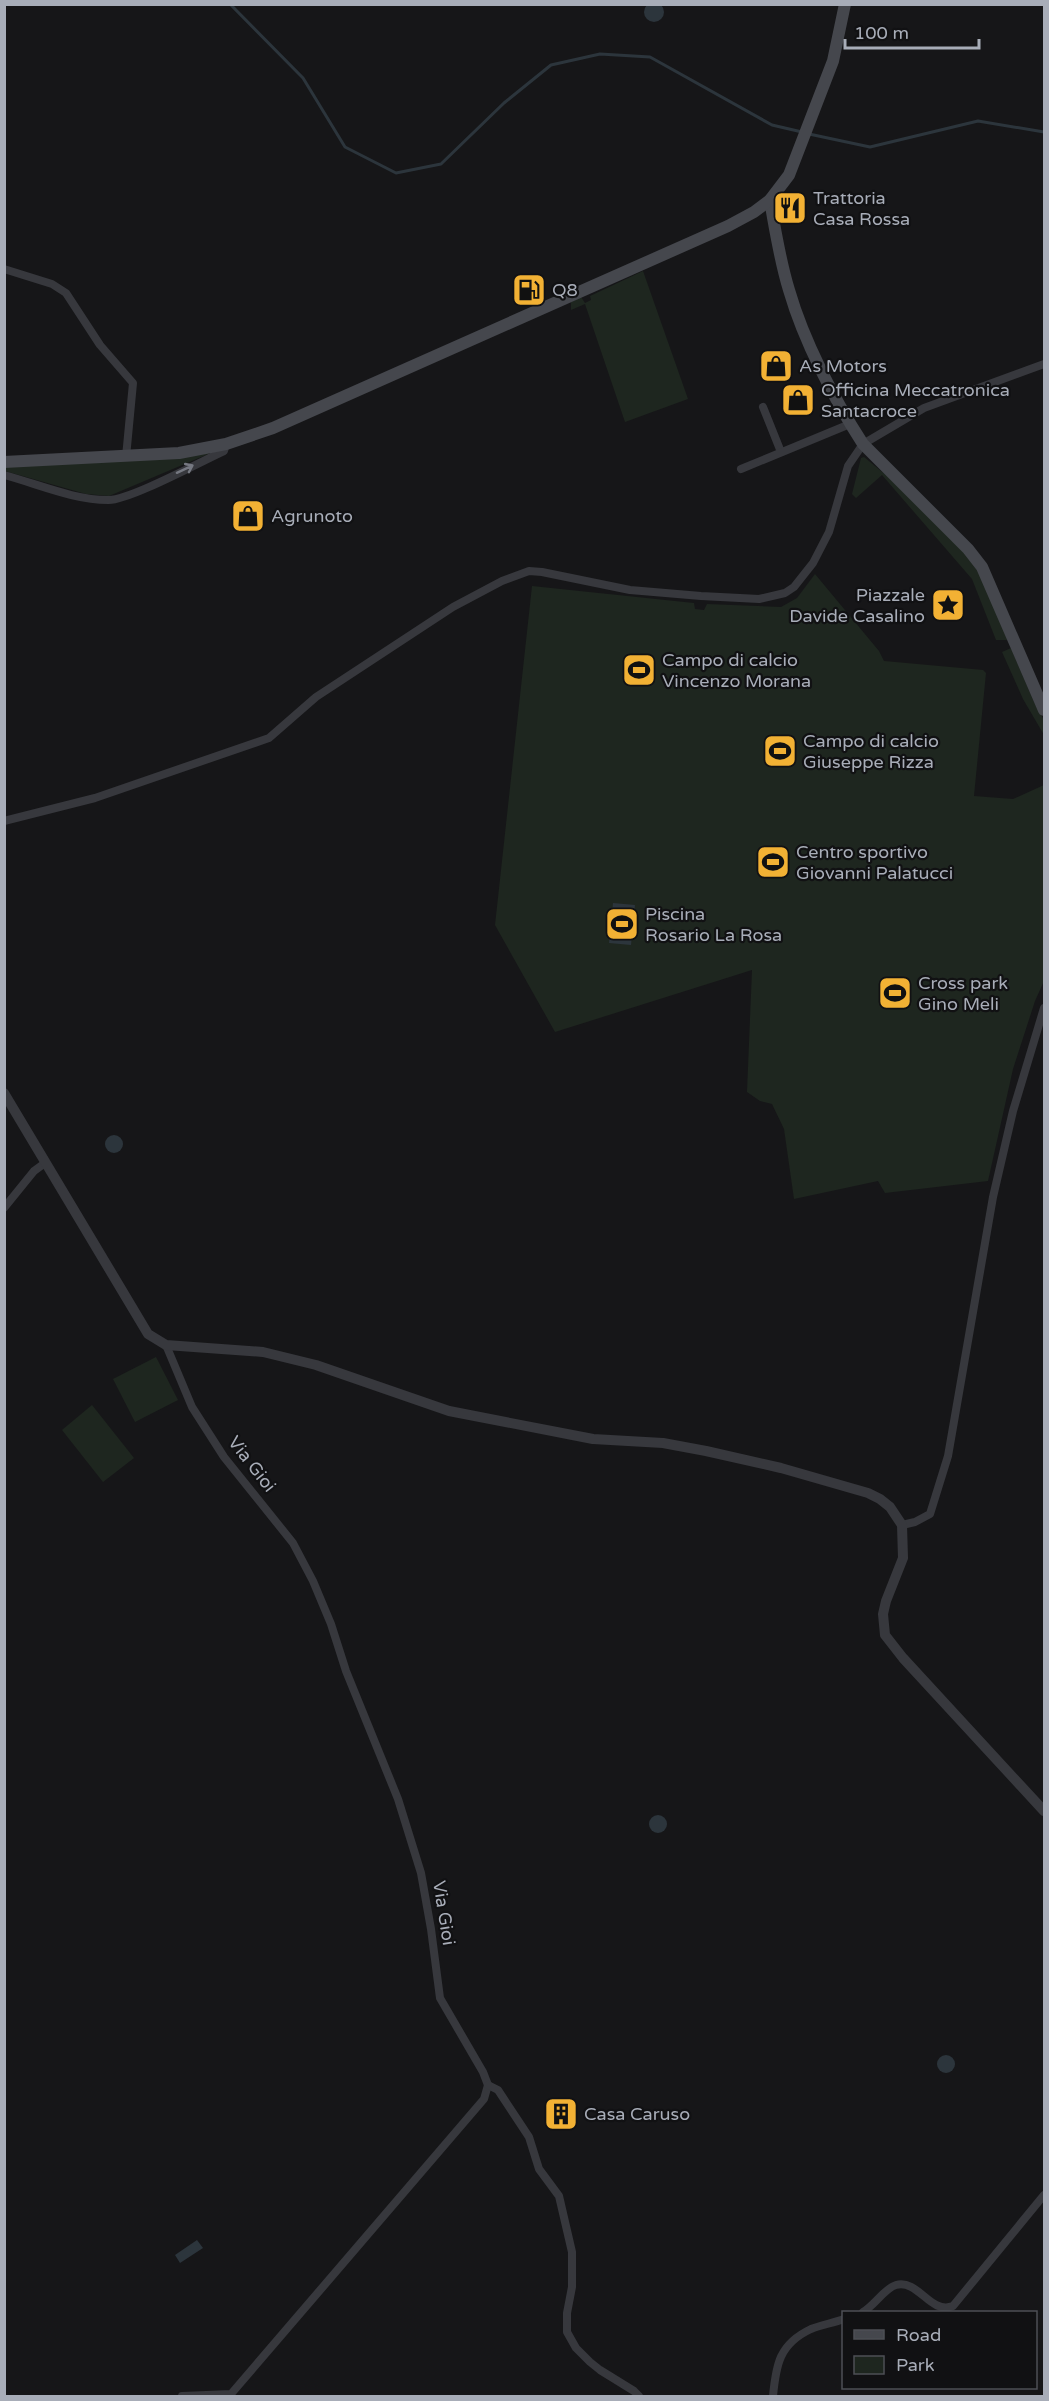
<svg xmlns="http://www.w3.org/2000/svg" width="1049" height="2401" font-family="'Varela Round',sans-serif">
<rect width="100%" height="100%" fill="#161618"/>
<!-- green -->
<g fill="#1e261f">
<polygon points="643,271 688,399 625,422 585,304 571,310 571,302 581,297 585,303 591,300 590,296"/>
<polygon points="213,452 109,496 86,494 5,471 5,467"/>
<polygon points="864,457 887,476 970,558 982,578 1008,640 996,640 972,579 882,475 856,498 852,494 861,458"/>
<polygon points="815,574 879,651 884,661 983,670 986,673 974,796 1013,799 1044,785 1044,981 1035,1001 1013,1069 988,1181 885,1193 878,1181 794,1199 784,1129 772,1104 760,1101 747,1092 752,970 555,1032 495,925 532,586 694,603 695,609 704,610 707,604 781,607 797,598"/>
<polygon points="1011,648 1034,702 1044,720 1044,735 1023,699 1002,652"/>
<polygon points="156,1357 178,1400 135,1422 113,1379"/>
<polygon points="92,1405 134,1458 103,1482 62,1430"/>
</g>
<!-- water -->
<g fill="#2c353c">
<circle cx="654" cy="12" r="10"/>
<polygon points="613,903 635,905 631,945 609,943"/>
<circle cx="114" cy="1144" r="9"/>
<circle cx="658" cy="1824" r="9"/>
<circle cx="946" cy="2064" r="9"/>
<polygon points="197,2240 203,2248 180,2263 175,2255"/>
</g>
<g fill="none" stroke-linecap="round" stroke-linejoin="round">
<!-- stream -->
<g stroke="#2c353c" stroke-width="3">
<polyline points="230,4 303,78 345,147 396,173 441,164 504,103 551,65 600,54 650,57 772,125 802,132"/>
<polyline points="809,134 870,147 978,121 1044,132"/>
</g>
<!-- minor -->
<g stroke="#37383d" stroke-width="8">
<polyline points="4,269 52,284 66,293 100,345 133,383 126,457"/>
<polyline points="763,407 781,452"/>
<polyline points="741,469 850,424"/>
<path d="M4,475C38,484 74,500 108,500C128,501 202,461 224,451L226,444"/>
<polyline points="4,821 95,798 269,738 316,697 453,607 502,581 529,571 542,572 630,590 701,596 759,599 785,593 794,587 813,563 829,532 848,466 863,444 924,408 1044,364"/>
<polyline points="4,1208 34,1171 45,1163"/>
<polyline points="166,1345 192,1407 224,1457 293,1543 313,1581 331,1624 346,1671 398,1799 421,1873 431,1929 440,1998 483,2072 488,2085 484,2099 231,2394 182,2396"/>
<polyline points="902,1525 915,1522 930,1514 948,1456 993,1197 1013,1111 1044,1008"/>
<polyline points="488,2085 498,2090 529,2137 539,2169 559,2196 572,2252 572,2287 567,2313 567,2332 576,2348 590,2362 600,2370 634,2391 639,2396"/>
<path d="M863,2312C874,2306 885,2288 896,2285C919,2279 930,2315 953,2306L1044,2195"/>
<path d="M773,2396C776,2365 779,2344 811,2329C821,2325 833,2323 844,2319"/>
</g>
<!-- tertiary -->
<polyline stroke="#37383d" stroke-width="10" points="4,1093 148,1334 166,1345 263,1352 316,1365 449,1411 593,1439 663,1443 706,1451 781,1468 868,1493 880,1499 890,1507 902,1525 903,1558 886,1601 883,1614 885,1635 903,1658 1044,1811"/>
<!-- secondary -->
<g stroke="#45474d" stroke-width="12">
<path d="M770,200C775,230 780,261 789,290C804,342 834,399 863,444L968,549L982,567L1044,710"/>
<polyline points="4,462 179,453 226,444 273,428 728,226 754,212 770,200 789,175 833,61 845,4"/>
</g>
</g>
<!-- one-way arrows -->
<defs><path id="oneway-shaft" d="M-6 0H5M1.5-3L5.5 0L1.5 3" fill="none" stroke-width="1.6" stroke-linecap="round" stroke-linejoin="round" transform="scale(1.5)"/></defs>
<use stroke="#757881" href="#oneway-shaft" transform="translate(185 469) rotate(-25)"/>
<!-- icons -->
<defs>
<symbol id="restaurant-square" viewBox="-11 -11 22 22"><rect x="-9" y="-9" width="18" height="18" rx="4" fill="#f2b134" stroke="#111113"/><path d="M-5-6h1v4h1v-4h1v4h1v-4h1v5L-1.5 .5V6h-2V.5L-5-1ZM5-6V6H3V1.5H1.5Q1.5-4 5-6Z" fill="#111"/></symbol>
<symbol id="fuel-square" viewBox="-11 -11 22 22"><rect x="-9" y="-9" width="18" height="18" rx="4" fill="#f2b134" stroke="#111113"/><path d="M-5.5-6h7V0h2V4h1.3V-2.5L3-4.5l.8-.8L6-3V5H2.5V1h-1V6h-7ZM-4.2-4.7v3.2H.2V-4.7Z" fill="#111"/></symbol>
<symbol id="shop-square" viewBox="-11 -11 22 22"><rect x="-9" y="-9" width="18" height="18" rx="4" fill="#f2b134" stroke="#111113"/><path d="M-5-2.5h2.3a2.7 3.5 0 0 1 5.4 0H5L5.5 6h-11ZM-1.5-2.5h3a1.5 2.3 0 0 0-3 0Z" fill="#111"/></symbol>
<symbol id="sight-square" viewBox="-11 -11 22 22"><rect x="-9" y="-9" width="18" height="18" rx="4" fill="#f2b134" stroke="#111113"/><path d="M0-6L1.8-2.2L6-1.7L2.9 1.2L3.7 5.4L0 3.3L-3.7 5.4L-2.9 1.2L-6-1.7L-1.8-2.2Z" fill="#111"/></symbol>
<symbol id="stadium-square" viewBox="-11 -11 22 22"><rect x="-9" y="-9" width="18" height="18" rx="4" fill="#f2b134" stroke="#111113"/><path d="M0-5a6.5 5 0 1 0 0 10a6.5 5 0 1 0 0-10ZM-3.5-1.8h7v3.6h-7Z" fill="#111"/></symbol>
<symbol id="building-square" viewBox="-11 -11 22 22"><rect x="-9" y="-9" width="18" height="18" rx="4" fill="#f2b134" stroke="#111113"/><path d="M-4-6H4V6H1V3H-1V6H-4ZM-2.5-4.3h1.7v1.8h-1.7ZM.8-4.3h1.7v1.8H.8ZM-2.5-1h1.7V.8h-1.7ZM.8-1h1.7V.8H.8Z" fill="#111"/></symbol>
</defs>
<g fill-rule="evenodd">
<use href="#restaurant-square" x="771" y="189" width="38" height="38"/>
<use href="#fuel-square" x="510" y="271" width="38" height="38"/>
<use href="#shop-square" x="757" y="347" width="38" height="38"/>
<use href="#shop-square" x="779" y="381" width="38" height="38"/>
<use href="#shop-square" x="229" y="497" width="38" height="38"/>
<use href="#sight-square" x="929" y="586" width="38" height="38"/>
<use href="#stadium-square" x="620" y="651" width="38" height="38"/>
<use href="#stadium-square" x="761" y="732" width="38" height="38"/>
<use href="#stadium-square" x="754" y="843" width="38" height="38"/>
<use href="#stadium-square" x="603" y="905" width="38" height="38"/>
<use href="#stadium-square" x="876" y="974" width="38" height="38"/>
<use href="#building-square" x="542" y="2095" width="38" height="38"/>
</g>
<g text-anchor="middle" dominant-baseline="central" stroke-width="4.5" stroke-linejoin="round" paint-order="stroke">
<!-- poi labels -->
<g font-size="18" fill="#a8adb8" stroke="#111113" text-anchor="start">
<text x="813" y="198">Trattoria<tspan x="813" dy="21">Casa Rossa</tspan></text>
<text x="552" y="290">Q8</text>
<text x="799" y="366">As Motors</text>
<text x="821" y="390">Officina Meccatronica<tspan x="821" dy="21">Santacroce</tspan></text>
<text x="271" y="516">Agrunoto</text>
<text x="925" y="595" text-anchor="end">Piazzale<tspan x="925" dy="21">Davide Casalino</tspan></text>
<text x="662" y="660">Campo di calcio<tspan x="662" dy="21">Vincenzo Morana</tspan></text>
<text x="803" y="741">Campo di calcio<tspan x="803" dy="21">Giuseppe Rizza</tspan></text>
<text x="796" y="852">Centro sportivo<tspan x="796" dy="21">Giovanni Palatucci</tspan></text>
<text x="645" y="914">Piscina<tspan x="645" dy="21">Rosario La Rosa</tspan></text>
<text x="918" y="983">Cross park<tspan x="918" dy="21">Gino Meli</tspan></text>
<text x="584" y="2114">Casa Caruso</text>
</g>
<!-- street labels -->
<g font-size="18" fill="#a8adb8" stroke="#111113">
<text transform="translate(252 1464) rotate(52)">Via Gioi</text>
<text transform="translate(444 1913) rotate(81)">Via Gioi</text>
</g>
</g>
<!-- border -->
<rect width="1049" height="2401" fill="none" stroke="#a8adb8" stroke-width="12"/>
<!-- legend -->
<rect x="842" y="2311" width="195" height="78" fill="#111113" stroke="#4d4f55" stroke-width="1.5"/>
<rect x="854" y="2330" width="30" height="9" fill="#45474d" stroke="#4d4f55" stroke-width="1.5"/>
<text x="896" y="2341" font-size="18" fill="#a8adb8">Road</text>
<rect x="854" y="2356" width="30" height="18" fill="#1e261f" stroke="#4d4f55" stroke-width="1.5"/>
<text x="896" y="2371" font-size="18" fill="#a8adb8">Park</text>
<!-- scale -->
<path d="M845 39v9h134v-9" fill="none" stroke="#a8adb8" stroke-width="3"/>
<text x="854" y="39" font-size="18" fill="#a8adb8" stroke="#111113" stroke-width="4.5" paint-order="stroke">100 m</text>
</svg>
